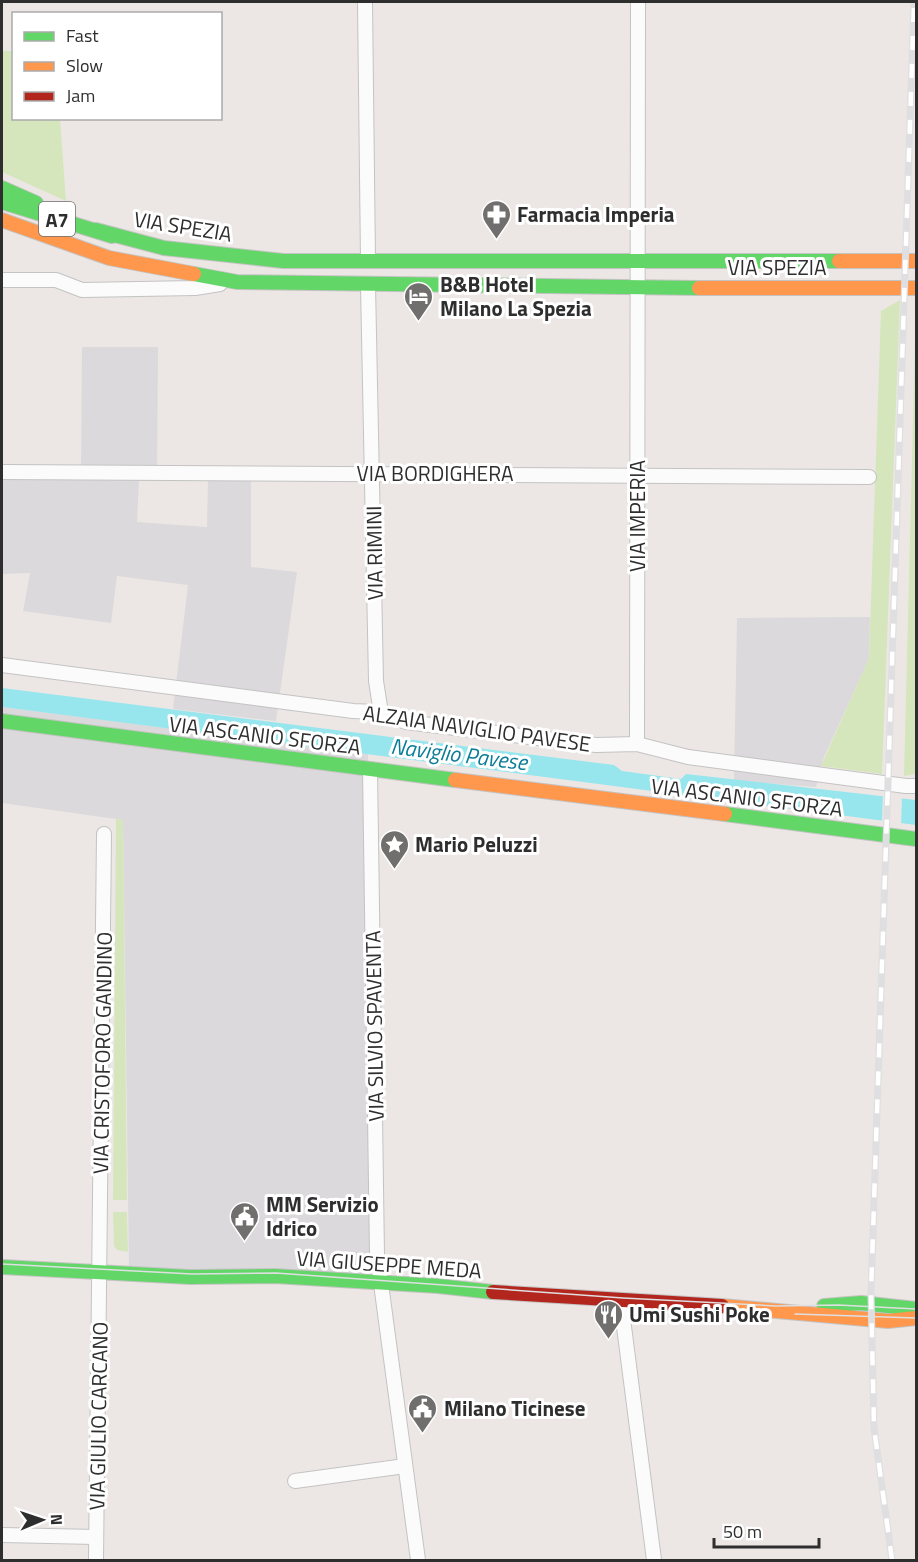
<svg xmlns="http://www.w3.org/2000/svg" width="918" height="1562" font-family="'Titillium Web',sans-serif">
<rect width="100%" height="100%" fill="#ece7e4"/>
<!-- industrial -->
<g fill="#dbd9db">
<polygon points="82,347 158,347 157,481 139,481 137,522 207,527 208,480 251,480 251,567 297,572 276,721 173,709 188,585 117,576 111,623 23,611 30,573 2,574 2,476 81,477"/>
<polygon points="870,617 869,659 824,757 816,787 734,781 737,618"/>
<polygon points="2,707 368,754 377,1281 129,1268 123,820 2,803"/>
</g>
<!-- green -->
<g fill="#d5e6bd">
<polygon points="2,51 13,51 14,118 60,119 66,201 2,172"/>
<polygon points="916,299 916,774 904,776"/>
<polygon points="900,300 882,774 821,766 869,658 881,311"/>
<polygon points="116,819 123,820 127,1200 113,1200"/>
<polygon points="113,1212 127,1212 128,1252 117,1250 114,1246"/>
</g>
<!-- water -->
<polygon fill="#97e6ee" points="2,688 614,765 622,771 681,779 686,774 916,800 916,825 2,707"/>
<!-- pier -->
<polygon fill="#ece7e4" points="883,793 902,795 901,826 882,823"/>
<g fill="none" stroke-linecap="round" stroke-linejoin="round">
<defs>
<g id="street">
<polyline points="365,2 368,261"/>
<polyline points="2,280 56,280 82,290 195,288 220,284"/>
<polyline points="368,285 376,681 381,713"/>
<polyline points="2,472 869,477"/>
<polyline points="2,665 353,711 376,712 406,722 596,745 637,744 688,757 906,786 916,786"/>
<polyline points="637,744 638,2"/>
<polyline points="370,769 377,1254 418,1560"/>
<polyline points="623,1301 623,1319 654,1560"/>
<polyline points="295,1481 405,1466"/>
<polyline points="2,1535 96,1537"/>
<polyline points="96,1560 104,834"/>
</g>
<g id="fast">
<polyline points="2,188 36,203"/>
<polyline points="2,202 112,236"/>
<polyline points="96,230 164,248 283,261 839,261"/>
<polyline points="194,274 237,282 699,288"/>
<polyline points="2,721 455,780"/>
<polyline points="725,814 916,839"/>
<polyline points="2,1267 190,1277 275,1276 438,1286 493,1292"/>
<polyline points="824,1306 861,1303 916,1309"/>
</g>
<g id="slow">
<polyline points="2,220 109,258 194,274"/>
<polyline points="839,261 916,261"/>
<polyline points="699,288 916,288"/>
<polyline points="455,780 725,814"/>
<polyline points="722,1306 888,1321 916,1318"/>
</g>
<polyline id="jam" points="493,1292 722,1306"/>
</defs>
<!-- street casing -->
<use href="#street" stroke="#c4c3c3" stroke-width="16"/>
<!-- fast casing -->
<use href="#fast" stroke="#c4c3c3" stroke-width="16"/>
<!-- slow casing -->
<use href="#slow" stroke="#c4c3c3" stroke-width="16"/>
<!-- jam casing -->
<use href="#jam" stroke="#c4c3c3" stroke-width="16"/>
<!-- street -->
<use href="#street" stroke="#fcfbfb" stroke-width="14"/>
<!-- fast -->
<use href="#fast" stroke="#63d668" stroke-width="14"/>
<!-- slow -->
<use href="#slow" stroke="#ff974d" stroke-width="14"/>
<!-- jam -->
<use href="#jam" stroke="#b3261e" stroke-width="14"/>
<!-- tram -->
<g stroke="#dfdfe1" stroke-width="1.5">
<polyline points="2,1264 192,1274 276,1273 623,1298 776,1306 838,1305 916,1309"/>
<polyline points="795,1314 916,1318"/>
</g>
<defs>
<polyline id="rail" points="892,1560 874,1428 871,1293 914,2"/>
</defs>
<!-- rail casing -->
<use href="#rail" stroke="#dfdfe1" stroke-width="7"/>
<!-- rail -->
<use href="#rail" stroke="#fff" stroke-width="4.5" stroke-dasharray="14" stroke-linecap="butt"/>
</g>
<!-- icons -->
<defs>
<symbol id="pharmacy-pin" viewBox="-11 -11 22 30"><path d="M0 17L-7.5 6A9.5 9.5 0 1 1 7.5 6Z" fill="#706f6e" stroke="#fff"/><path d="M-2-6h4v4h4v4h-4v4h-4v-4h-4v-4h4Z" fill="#fff"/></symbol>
<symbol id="hotel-pin" viewBox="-11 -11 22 30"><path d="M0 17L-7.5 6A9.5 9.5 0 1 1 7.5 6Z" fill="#706f6e" stroke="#fff"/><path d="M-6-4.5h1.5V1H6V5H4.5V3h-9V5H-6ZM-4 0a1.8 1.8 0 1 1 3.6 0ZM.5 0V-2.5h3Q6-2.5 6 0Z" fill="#fff"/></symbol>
<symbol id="sight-pin" viewBox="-11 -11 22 30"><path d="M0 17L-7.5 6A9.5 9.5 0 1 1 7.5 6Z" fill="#706f6e" stroke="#fff"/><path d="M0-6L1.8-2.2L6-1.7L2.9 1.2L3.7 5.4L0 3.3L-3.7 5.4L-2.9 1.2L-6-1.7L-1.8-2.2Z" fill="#fff"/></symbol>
<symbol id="civic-pin" viewBox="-11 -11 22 30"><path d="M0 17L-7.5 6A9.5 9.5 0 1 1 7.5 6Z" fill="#706f6e" stroke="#fff"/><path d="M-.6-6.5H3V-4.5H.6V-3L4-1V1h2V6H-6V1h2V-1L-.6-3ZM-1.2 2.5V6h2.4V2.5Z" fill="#fff"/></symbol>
<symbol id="restaurant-pin" viewBox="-11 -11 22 30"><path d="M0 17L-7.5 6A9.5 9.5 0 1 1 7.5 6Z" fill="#706f6e" stroke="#fff"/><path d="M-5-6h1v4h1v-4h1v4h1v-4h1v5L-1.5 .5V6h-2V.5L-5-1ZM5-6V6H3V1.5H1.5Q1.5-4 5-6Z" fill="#fff"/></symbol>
</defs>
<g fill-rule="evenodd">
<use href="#pharmacy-pin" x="480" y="198" width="33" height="45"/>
<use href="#hotel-pin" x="402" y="280" width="33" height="45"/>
<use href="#sight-pin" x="378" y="828" width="33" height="45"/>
<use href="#civic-pin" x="228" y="1200" width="33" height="45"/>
<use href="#restaurant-pin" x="592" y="1298" width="33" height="45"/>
<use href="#civic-pin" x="406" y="1392" width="33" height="45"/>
</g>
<g text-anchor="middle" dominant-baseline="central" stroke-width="6" stroke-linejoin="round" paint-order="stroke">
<!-- shield labels -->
<rect fill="#fff" stroke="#6d6d6d" stroke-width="1.5" x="39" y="202" width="36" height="34" rx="4.5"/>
<g font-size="20" font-weight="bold" fill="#2e2e2e">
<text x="57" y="219">A7</text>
</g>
<!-- poi labels -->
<g font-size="21" font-weight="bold" fill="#2e2e2e" stroke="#fff" text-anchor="start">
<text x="517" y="214">Farmacia Imperia</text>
<text x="440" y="284">B&amp;B Hotel<tspan x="440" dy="24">Milano La Spezia</tspan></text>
<text x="415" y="844">Mario Peluzzi</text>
<text x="266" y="1204">MM Servizio<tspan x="266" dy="24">Idrico</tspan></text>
<text x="629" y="1314">Umi Sushi Poke</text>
<text x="444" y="1408">Milano Ticinese</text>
</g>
<!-- street labels -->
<g font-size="21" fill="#2e2e2e" stroke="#fff">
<text transform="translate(183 226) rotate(9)">VIA SPEZIA</text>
<text x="777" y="267">VIA SPEZIA</text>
<text x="435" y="473">VIA BORDIGHERA</text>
<text transform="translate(637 516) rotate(-90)">VIA IMPERIA</text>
<text transform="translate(374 553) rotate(-91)">VIA RIMINI</text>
<text transform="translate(477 728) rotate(8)">ALZAIA NAVIGLIO PAVESE</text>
<text transform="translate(265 735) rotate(7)">VIA ASCANIO SFORZA</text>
<text transform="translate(747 797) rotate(7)">VIA ASCANIO SFORZA</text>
<text transform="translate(374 1026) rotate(-91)">VIA SILVIO SPAVENTA</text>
<text transform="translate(102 1053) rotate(-89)">VIA CRISTOFORO GANDINO</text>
<text transform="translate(389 1264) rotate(4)">VIA GIUSEPPE MEDA</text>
<text transform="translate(98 1416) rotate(-89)">VIA GIULIO CARCANO</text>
</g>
<!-- water labels -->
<g font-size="22" font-style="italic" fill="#0c7d96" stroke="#fff">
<text transform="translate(459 754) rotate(7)">Naviglio Pavese</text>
</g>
</g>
<!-- border -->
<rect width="918" height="1562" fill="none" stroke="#2e2e2e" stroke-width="6"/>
<!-- legend -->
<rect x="12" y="12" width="210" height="108" fill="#ffffff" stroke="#ababab" stroke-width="1.5"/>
<rect x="24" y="32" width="30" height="9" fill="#63d668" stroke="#ababab" stroke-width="1.5"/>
<text x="66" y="42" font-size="18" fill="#2e2e2e">Fast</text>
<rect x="24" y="62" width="30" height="9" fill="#ff974d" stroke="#ababab" stroke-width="1.5"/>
<text x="66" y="72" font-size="18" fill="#2e2e2e">Slow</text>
<rect x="24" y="92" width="30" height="9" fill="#b3261e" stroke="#ababab" stroke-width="1.5"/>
<text x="66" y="102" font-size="18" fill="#2e2e2e">Jam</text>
<!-- north arrow -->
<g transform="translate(42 1520) rotate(88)" stroke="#ffffff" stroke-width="4.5" paint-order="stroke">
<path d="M0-4.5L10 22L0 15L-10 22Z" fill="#2e2e2e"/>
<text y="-9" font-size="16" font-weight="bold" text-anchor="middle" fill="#2e2e2e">N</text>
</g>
<!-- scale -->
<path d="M714 1538v9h105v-9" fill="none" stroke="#2e2e2e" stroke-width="3"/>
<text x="723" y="1538" font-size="18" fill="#2e2e2e" stroke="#ffffff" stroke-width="4.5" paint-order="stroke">50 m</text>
</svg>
